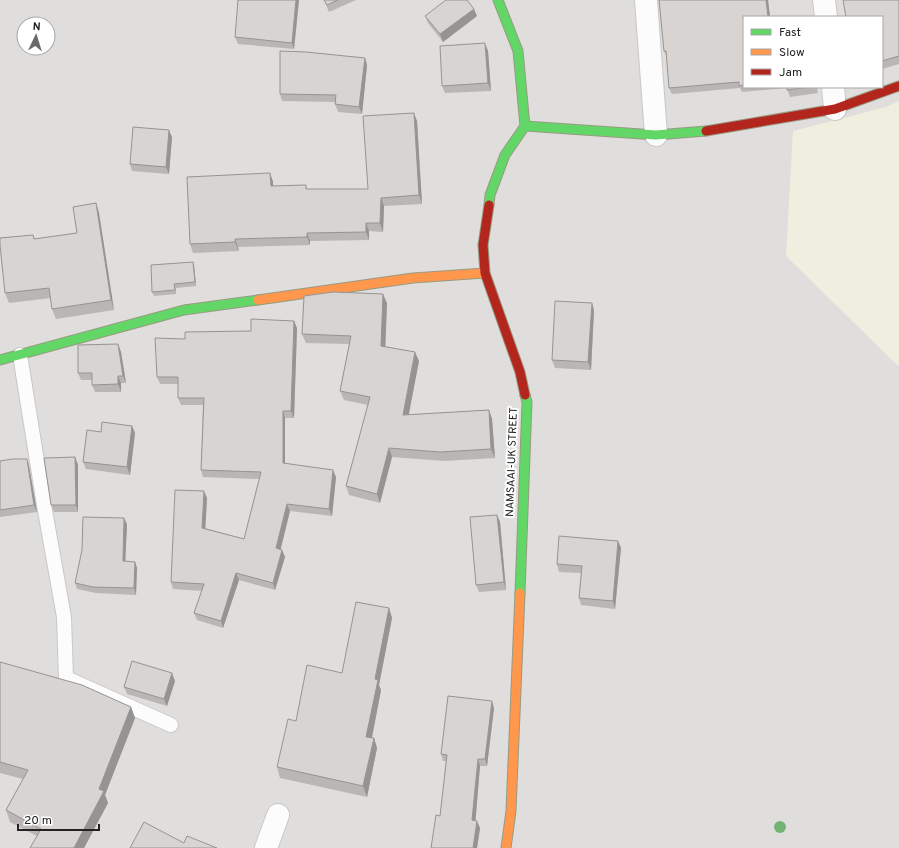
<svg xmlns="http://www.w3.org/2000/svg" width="899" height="848" font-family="Overpass,sans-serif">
<rect width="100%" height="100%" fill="#f0eeeb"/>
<!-- residential -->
<path fill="#dfdedc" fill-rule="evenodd" d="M0,0H899V848H0ZM744,17H882V87H744ZM24,24H48V48H24Z"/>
<!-- farmland -->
<polygon fill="#efefdf" points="899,101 899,365 897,365 786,256 793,131 886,107"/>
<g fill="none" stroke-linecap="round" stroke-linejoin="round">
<defs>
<polyline id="lane" points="20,355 44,505 64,617 66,678 171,725"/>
<g id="street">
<polyline points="646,0 656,135"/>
<polyline points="824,0 826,17"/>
<polyline points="833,87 835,109"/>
<polyline points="266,848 278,815"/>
</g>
<g id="fast">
<polyline points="525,126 656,135 706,131"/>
<polyline points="489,205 490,195 505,155 525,126 518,51 498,0"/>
<polyline points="0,360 184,310 258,300"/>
<polyline points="520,593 527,402 525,395"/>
</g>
<g id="slow">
<polyline points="258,300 413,278 485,273"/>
<polyline points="506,848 511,811 520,593"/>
</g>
<g id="jam">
<polyline points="706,131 835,109 899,86"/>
<polyline points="489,205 483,245 485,273 520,372 525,395"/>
</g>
</defs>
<!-- lane casing -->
<use href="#lane" stroke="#c9c8c7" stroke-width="16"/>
<!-- street casing -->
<use href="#street" stroke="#c9c8c7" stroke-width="24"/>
<!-- fast casing -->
<use href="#fast" stroke="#999a82" stroke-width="11"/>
<!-- slow casing -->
<use href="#slow" stroke="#999a82" stroke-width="11"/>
<!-- jam casing -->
<use href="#jam" stroke="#999a82" stroke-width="11"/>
<!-- lane -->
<use href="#lane" stroke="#fdfcfc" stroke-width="14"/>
<!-- street -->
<use href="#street" stroke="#fdfcfc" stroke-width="22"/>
<!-- fast -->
<use href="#fast" stroke="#63d668" stroke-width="9"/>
<!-- slow -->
<use href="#slow" stroke="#ff974d" stroke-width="9"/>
<!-- jam -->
<use href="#jam" stroke="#b3261e" stroke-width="9"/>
</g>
<!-- trees -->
<circle fill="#73b476" cx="780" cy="827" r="6"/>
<!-- wall -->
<g fill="#b9b6b5">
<polygon points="299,0 294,49 238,44 235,37"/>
<polygon points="324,0 356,0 329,12"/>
<polygon points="659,0 768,0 770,17 744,17 744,87 817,87 818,93 790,97 787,88 742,92 740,88 672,94 669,88 667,57 664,51"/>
<polygon points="899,0 899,64 882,69 882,17"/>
<polygon points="425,16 477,16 443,42 428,23"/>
<polygon points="488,51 491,91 445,93 442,86"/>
<polygon points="365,58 367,65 362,114 338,112 335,104 335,102 282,101 280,94"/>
<polygon points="417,121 422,204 384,206 383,232 369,231 369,240 310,241 310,245 238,247 239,251 193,253 190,244 270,173 273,182 273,186 306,185 307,189 368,189"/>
<polygon points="172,137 169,174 132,171 130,164"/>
<polygon points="96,203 99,213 114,310 56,319 52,309 51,298 9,303 5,293 33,235 35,239 77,233"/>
<polygon points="193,262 194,265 196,286 176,288 176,294 154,296 152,292"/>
<polygon points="387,303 385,347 419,361 408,415 489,410 492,419 495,458 444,461 392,457 380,503 349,495 346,486 368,405 344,400 340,391 349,344 306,343 302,334"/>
<polygon points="594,310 591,370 555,368 552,360"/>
<polygon points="294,321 297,328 294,418 285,418 285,464 336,477 332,516 290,511 280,550 282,550 285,557 275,590 239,580 223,628 197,620 194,613 202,591 173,589 171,582 207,498 205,528 244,539 259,479 203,477 201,470 203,405 181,405 178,398 178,384 160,384 157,377 185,339 251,331"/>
<polygon points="118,344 121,352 126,383 121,383 121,392 95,392 92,385 92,380 81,380 78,373"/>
<polygon points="132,426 135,433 130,475 86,469 83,462 101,432"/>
<polygon points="75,457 78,465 78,512 54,512 51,505"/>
<polygon points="27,459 29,466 37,512 0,517 0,461"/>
<polygon points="497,515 500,522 506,590 479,592 476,585"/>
<polygon points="127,524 125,561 135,562 137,568 136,595 96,593 77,589 75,583"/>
<polygon points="618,541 621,548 615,609 581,605 579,598 581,573 559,572 557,564"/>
<polygon points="389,608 392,618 379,685 381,690 372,738 374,738 377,748 367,797 280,778 277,767 296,721 342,673"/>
<polygon points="0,662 131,707 135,718 105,795 108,803 84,848 30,848 37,836 10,822 6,810 23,779 0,773"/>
<polygon points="175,681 167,706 127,694 124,687"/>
<polygon points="494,708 487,766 480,766 475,821 480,828 477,848 431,848 440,816 446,761 443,761 441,754"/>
</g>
<!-- shaded-wall -->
<g fill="#969493">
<polygon points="296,0 299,0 294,49 292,43"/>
<polygon points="766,0 768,0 770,17 768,17"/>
<polygon points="474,9 477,16 443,42 440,34"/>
<polygon points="485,43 488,51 491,91 488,83"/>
<polygon points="365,58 367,65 362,114 359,107"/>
<polygon points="414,113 417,121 422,204 419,195"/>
<polygon points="169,130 172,137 169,174 166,167"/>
<polygon points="270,173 273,182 274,195 271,186"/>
<polygon points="381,198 384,206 383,232 380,223"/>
<polygon points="96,203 99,213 114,310 111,300"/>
<polygon points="366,223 369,231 369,240 366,232"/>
<polygon points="307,233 310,241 310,245 307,237"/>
<polygon points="235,239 238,247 239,251 235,242"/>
<polygon points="193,262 194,265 196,286 195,282"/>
<polygon points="383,294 387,303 385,355 381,346"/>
<polygon points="592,303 594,310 591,370 588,362"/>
<polygon points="294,321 297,328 294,418 291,411"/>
<polygon points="118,344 121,352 126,383 123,376"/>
<polygon points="415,352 419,361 407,424 403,415"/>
<polygon points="118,376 121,383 121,392 118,384"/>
<polygon points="489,410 492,419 495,458 491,449"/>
<polygon points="283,411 285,418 285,470 283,463"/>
<polygon points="132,426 135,433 130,475 127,467"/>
<polygon points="389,448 392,457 380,503 377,494"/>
<polygon points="75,457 78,465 78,512 76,505"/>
<polygon points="27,459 29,466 37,512 34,505"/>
<polygon points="333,470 336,477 332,516 329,509"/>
<polygon points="204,491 207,498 205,535 202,528"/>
<polygon points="287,504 290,511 279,556 276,548"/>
<polygon points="497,515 500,522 506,590 504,582"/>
<polygon points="124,518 127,524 125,567 123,561"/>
<polygon points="618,541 621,548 615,609 613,601"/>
<polygon points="282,550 285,557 275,590 273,583"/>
<polygon points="135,562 137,568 136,595 134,588"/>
<polygon points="236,573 239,580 223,628 221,621"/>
<polygon points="389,608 392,618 379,685 381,690 370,747 366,737 375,679"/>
<polygon points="172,673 175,681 167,706 164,699"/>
<polygon points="492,701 494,708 487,766 485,759"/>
<polygon points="131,707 135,718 105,795 108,803 84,848 74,848 99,789"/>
<polygon points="374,738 377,748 367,797 363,786"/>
<polygon points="478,759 480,766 475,827 472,820"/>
<polygon points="477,821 480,828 477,848 473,848"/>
</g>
<!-- building -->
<g fill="#d7d4d2" stroke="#969493">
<polygon points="238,0 296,0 292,43 235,37"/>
<polygon points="324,0 338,0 327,5"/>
<polygon points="446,0 467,0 474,9 440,34 425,16"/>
<polygon points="659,0 766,0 768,17 744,17 744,85 739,86 739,82 669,88 666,51 664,51"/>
<polygon points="843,0 899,0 899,56 882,61 882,17 846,17"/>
<polygon points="485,43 488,83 442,86 440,46"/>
<polygon points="280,51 306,52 365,58 359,107 335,104 336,95 280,94"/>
<polygon points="787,87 811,87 787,90"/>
<polygon points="414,113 419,195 381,198 380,223 366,223 366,232 307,233 307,237 235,239 235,242 190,244 187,177 270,173 271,186 306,185 306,189 368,189 363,116"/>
<polygon points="133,127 169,130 166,167 130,164"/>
<polygon points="96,203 111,300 52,309 49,288 5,293 0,245 0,238 33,235 34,239 77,233 73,207"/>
<polygon points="193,262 195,282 174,284 175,290 152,292 151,265"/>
<polygon points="333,292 383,294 381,346 415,352 403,415 489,410 491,449 440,452 389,448 377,494 346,486 370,397 340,391 351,336 302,334 304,296"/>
<polygon points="555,301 592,303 588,362 552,360"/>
<polygon points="251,319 294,321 291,411 283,411 283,463 333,470 329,509 287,504 276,548 282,550 273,583 236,573 221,621 194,613 204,584 171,582 175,490 204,491 202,528 244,539 261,472 201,470 204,398 178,398 178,377 157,377 155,338 185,339 185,332 251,331"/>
<polygon points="118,344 123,376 118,376 118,384 92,385 92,373 78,373 78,345"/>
<polygon points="102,422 132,426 127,467 83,462 87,430 101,432"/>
<polygon points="75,457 76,505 51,505 44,458"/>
<polygon points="12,459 27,459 34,505 0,510 0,461"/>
<polygon points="497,515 504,582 476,585 470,517"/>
<polygon points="83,517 124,518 123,561 135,562 134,588 93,587 75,583 82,550"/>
<polygon points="559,536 618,541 613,601 579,598 582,566 557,564"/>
<polygon points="356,602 389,608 375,679 378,680 366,737 374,738 363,786 277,767 288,719 296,721 307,665 342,673"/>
<polygon points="132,661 172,673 164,699 124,687"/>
<polygon points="0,662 82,685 131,707 99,789 104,791 74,848 30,848 41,829 6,810 28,770 0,762"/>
<polygon points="448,696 492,701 485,759 478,759 472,820 477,821 473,848 431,848 436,815 440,816 447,755 441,754"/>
<polygon points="144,822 184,843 187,836 217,848 130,848"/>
</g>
<g text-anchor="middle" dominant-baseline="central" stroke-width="4" stroke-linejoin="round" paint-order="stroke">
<!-- street labels -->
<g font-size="11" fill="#222" stroke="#fff">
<text transform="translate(512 462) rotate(-88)">NAMSAAI-UK STREET</text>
</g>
</g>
<!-- legend -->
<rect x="743" y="16" width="140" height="72" fill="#ffffff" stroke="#a7a7a7"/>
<rect x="751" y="29" width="20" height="6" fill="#63d668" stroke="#a7a7a7"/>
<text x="779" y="36" font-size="12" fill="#222222">Fast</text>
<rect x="751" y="49" width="20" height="6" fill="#ff974d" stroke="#a7a7a7"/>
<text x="779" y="56" font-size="12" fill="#222222">Slow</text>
<rect x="751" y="69" width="20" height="6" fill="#b3261e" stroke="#a7a7a7"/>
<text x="779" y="76" font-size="12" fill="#222222">Jam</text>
<!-- north arrow -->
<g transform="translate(36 36) rotate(4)"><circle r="19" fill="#ffffff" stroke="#a7a7a7"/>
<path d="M0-3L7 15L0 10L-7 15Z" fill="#6a6968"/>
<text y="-6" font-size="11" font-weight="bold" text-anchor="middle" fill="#222222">N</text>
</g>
<!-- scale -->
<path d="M18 824v6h81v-6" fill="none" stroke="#222222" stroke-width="2"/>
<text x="24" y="824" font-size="12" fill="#222222" stroke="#ffffff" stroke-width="3" paint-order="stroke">20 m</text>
</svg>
